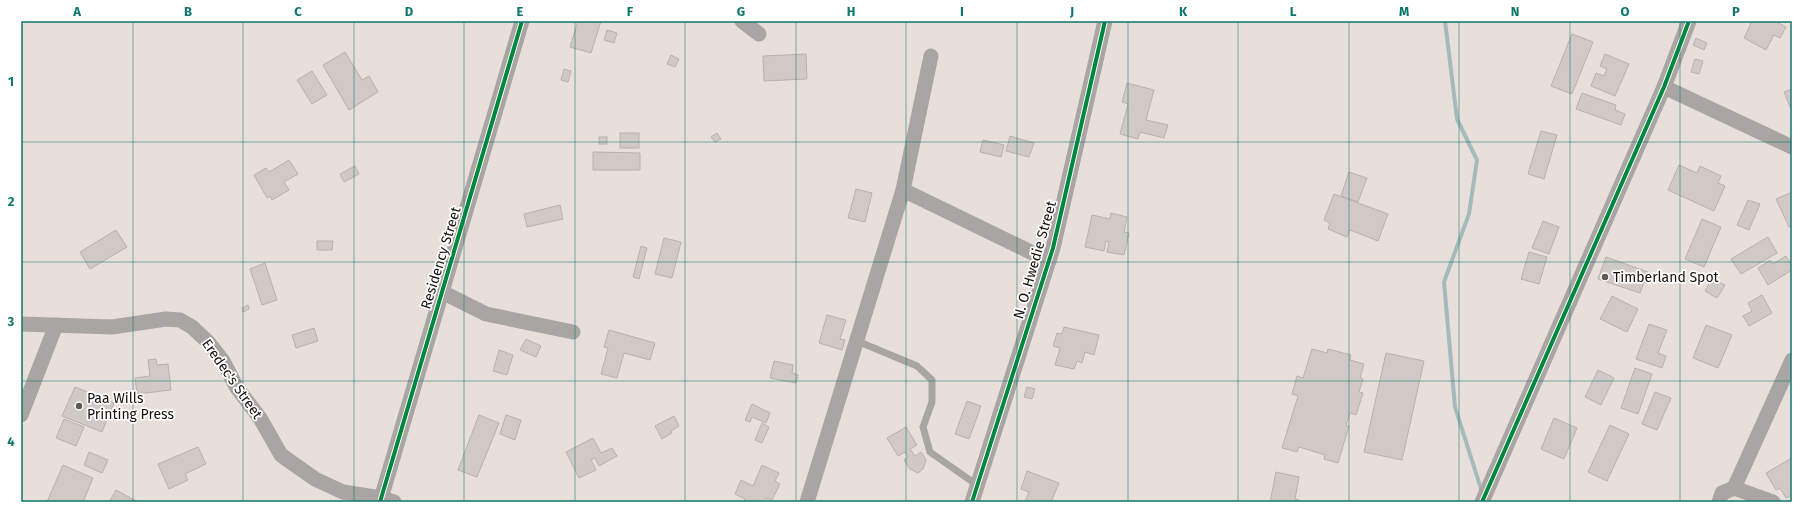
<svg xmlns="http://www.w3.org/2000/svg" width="1813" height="523" font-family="'Fira Sans',sans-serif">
<rect width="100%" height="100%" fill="#e9dfda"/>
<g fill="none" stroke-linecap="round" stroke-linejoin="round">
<!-- stream -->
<polyline stroke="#a4bbbc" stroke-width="4" points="1445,21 1457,119 1477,160 1469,214 1444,282 1455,407 1482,492"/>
</g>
<!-- building -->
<g fill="#d1c9c5" stroke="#b9b1ad">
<polygon points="578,21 601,21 591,53 570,47"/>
<polygon points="1752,21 1775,21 1786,27 1780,38 1774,35 1766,50 1744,38"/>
<polygon points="607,30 617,33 614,43 604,40"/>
<polygon points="1572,34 1593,42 1572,94 1551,86"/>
<polygon points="1696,38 1707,43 1704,50 1693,45"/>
<polygon points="345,52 362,80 369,76 378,92 349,110 323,65"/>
<polygon points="806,54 807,79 764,81 763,56"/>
<polygon points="1605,54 1629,64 1615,96 1591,86 1596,73 1604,76 1607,69 1600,66"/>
<polygon points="671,55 679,59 675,67 667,64"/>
<polygon points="1695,59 1703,61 1699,74 1691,72"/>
<polygon points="564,69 571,71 568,82 561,80"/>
<polygon points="312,71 327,95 312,104 297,80"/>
<polygon points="1127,83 1154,90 1146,120 1168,125 1164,138 1140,132 1138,139 1120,134 1128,104 1122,102"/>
<polygon points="1792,89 1792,112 1784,92"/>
<polygon points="1582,93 1616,105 1615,110 1625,114 1621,125 1576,109"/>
<polygon points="1541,131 1557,135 1544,179 1528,174"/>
<rect x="620" y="133" width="19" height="15"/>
<polygon points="717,133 721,139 715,142 711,137"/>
<polygon points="1010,136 1034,143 1029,157 1006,151"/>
<rect x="599" y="137" width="8" height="7"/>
<polygon points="983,140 1004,145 1001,157 980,152"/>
<polygon points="593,152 640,153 640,170 593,170"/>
<polygon points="289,160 298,174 284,182 289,190 272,200 270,196 267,198 254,175 266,168 269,172"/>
<polygon points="1679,165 1697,173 1700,166 1721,176 1718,183 1725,186 1714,211 1668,190"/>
<polygon points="355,166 359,174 344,182 340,174"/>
<polygon points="1349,172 1367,178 1358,202 1341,196"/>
<polygon points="856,189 872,193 865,222 848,218"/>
<polygon points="1792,192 1792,226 1789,227 1776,199"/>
<polygon points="1334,194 1388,214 1378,241 1350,230 1347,237 1328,229 1330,223 1324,220"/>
<polygon points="1748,200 1760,204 1749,230 1737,225"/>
<polygon points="560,205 563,219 527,227 524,214"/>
<polygon points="1111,213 1127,217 1124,232 1129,233 1124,255 1107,252 1109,242 1106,241 1104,251 1085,247 1092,215 1110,219"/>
<polygon points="1702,219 1721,227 1704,267 1685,259"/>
<polygon points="1543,221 1559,227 1549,254 1532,248"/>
<polygon points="116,230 127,247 90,269 80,252"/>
<polygon points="1768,237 1777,253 1741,274 1731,259"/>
<polygon points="664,238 681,242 672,278 655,274"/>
<polygon points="317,241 333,241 332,250 317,250"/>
<polygon points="641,246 647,248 639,279 633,277"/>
<polygon points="1529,252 1547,257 1539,284 1521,279"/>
<polygon points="1786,256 1792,266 1792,270 1768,285 1758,268 1770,260 1773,264"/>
<polygon points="1606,257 1648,272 1640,293 1598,279"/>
<polygon points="265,263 277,300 262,305 250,269"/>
<polygon points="1712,278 1725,285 1717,298 1705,291"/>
<polygon points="1762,295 1772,313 1749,326 1743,316 1752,311 1748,303"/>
<polygon points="1612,296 1638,309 1627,332 1600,319"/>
<polygon points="248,305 249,309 243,312 242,308"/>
<polygon points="827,315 846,320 840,339 845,340 842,350 819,343"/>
<polygon points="1649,324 1667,330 1658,353 1666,356 1662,368 1636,359"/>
<polygon points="1706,325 1732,335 1718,368 1693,358"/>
<polygon points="1064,327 1099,335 1094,355 1085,352 1082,363 1077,361 1074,369 1055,365 1060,348 1053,346 1057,333 1062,334"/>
<polygon points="314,328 318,341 296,348 292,335"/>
<polygon points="609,330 655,343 650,360 624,353 617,378 601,374 608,348 604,347"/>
<polygon points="526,339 541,346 536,357 520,350"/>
<polygon points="1312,349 1327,353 1328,349 1351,355 1350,360 1364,364 1360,378 1363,379 1359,392 1363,393 1356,415 1350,413 1346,425 1349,426 1338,463 1324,459 1325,455 1299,447 1297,452 1282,448 1298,396 1292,394 1297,376 1303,378"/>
<polygon points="499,350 513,355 507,375 493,371"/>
<polygon points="1386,353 1424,361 1402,460 1364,452"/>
<polygon points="156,359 157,365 168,364 171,390 137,394 135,378 150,376 148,360"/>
<polygon points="774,361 793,365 792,373 798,375 796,383 770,378"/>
<polygon points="1635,368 1652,374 1638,414 1621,408"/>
<polygon points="1598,370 1614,378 1601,405 1585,397"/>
<polygon points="75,387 114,403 102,432 62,416"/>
<polygon points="1027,387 1035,389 1032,399 1024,397"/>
<polygon points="1655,392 1671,398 1657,430 1642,424"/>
<polygon points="967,401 981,406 969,439 955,434"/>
<polygon points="752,404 770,413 766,423 752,417 750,422 745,420"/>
<polygon points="479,415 499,423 477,477 458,470"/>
<polygon points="506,415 521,420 515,440 500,434"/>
<polygon points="674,416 679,426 671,431 672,433 662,439 655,426"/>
<polygon points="1554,418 1577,428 1564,459 1541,449"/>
<polygon points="64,419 84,427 76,446 56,438"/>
<polygon points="762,423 769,427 762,443 755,440"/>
<polygon points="1610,425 1629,434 1607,481 1588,472"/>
<polygon points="906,427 917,445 910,449 915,456 921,452 926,460 923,469 918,473 910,469 904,460 908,457 905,452 898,456 887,438"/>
<polygon points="593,438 601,453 612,448 617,456 599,466 595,458 591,460 596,470 579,478 566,452"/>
<polygon points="198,447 206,464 185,474 188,480 169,489 158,464"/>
<polygon points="89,452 108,460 102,473 84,465"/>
<polygon points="1792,458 1792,495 1786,498 1780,488 1776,490 1766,473"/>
<polygon points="63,465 93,478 83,502 47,502"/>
<polygon points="762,465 779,473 775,481 780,484 772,500 767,498 765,502 743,502 745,499 735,494 741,480 753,486"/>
<polygon points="1027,471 1059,483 1051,502 1025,502 1029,492 1021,489"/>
<polygon points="1276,472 1299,477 1295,499 1299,500 1299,502 1270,502"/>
<polygon points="116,490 138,502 109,502"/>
</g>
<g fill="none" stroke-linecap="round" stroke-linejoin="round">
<!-- service -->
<polyline stroke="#a8a5a3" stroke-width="7" points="857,341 917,366 932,380 932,402 923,427 930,452 977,485"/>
<!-- minor -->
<g stroke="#a8a5a3" stroke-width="15">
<polyline points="742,21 759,34"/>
<polyline points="1664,87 1792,147"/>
<polyline points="903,190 1049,261"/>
<polyline points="442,292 486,314 573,332"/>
<polyline points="21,324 112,327 166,319 180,320 192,327 208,342 223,361 237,388 260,418 281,455 315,479 343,492 381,498 394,502"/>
<polyline points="21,415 56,325"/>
<polyline points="1734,488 1792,360"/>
<polyline points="380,502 522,21"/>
<polyline points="807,502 903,190 931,56"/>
<polyline points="972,502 1053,248 1105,21"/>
<polyline points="1482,502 1664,87 1689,21"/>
<polyline points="1719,502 1722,493 1734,488 1773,502"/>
</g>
<defs>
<g id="cycleway">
<polyline points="380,502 522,21"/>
<polyline points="972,502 1053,248 1105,21"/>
<polyline points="1482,502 1664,87 1689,21"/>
</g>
</defs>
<!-- cycleway casing -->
<use href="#cycleway" stroke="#fff" stroke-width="6"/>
<!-- cycleway -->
<use href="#cycleway" stroke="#00873e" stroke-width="4"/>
</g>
<!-- grid -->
<path fill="none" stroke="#0f766e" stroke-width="1" stroke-opacity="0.55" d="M133,21V502M243,21V502M354,21V502M464,21V502M575,21V502M685,21V502M796,21V502M906,21V502M1017,21V502M1128,21V502M1238,21V502M1349,21V502M1459,21V502M1570,21V502M1680,21V502M21,142H1792M21,262H1792M21,381H1792"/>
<!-- markers -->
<g fill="#5f5854" stroke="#fff" stroke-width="1.5">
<circle cx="1605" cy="277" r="4"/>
<circle cx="79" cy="406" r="4"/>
</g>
<g text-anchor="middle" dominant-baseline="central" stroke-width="3.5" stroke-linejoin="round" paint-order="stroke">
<!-- street labels -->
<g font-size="14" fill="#15100c" stroke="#fff">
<text transform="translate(441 258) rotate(-73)">Residency Street</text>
<text transform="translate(1035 260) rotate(-74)">N. O. Hwedie Street</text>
<text transform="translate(232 379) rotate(55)">Eredec's Street</text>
</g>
<!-- poi labels -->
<g font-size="14" fill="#15100c" stroke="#fff" text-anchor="start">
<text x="1613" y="277">Timberland Spot</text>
<text x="87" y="398">Paa Wills<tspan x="87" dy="16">Printing Press</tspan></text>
</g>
</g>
<!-- border -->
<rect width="1813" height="523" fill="none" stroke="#ffffff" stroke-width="44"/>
<rect x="22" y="22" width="1769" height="479" fill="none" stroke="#0f766e" stroke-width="1.5"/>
<g font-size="13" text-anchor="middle" font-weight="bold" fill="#0f766e">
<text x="77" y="16">A</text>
<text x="188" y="16">B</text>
<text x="298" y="16">C</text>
<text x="409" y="16">D</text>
<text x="520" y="16">E</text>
<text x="630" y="16">F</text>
<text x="741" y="16">G</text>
<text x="851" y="16">H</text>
<text x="962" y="16">I</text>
<text x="1072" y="16">J</text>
<text x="1183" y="16">K</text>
<text x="1293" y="16">L</text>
<text x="1404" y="16">M</text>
<text x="1515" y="16">N</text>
<text x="1625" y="16">O</text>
<text x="1736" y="16">P</text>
<text x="11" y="86">1</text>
<text x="11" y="206">2</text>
<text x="11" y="326">3</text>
<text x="11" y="446">4</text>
</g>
</svg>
